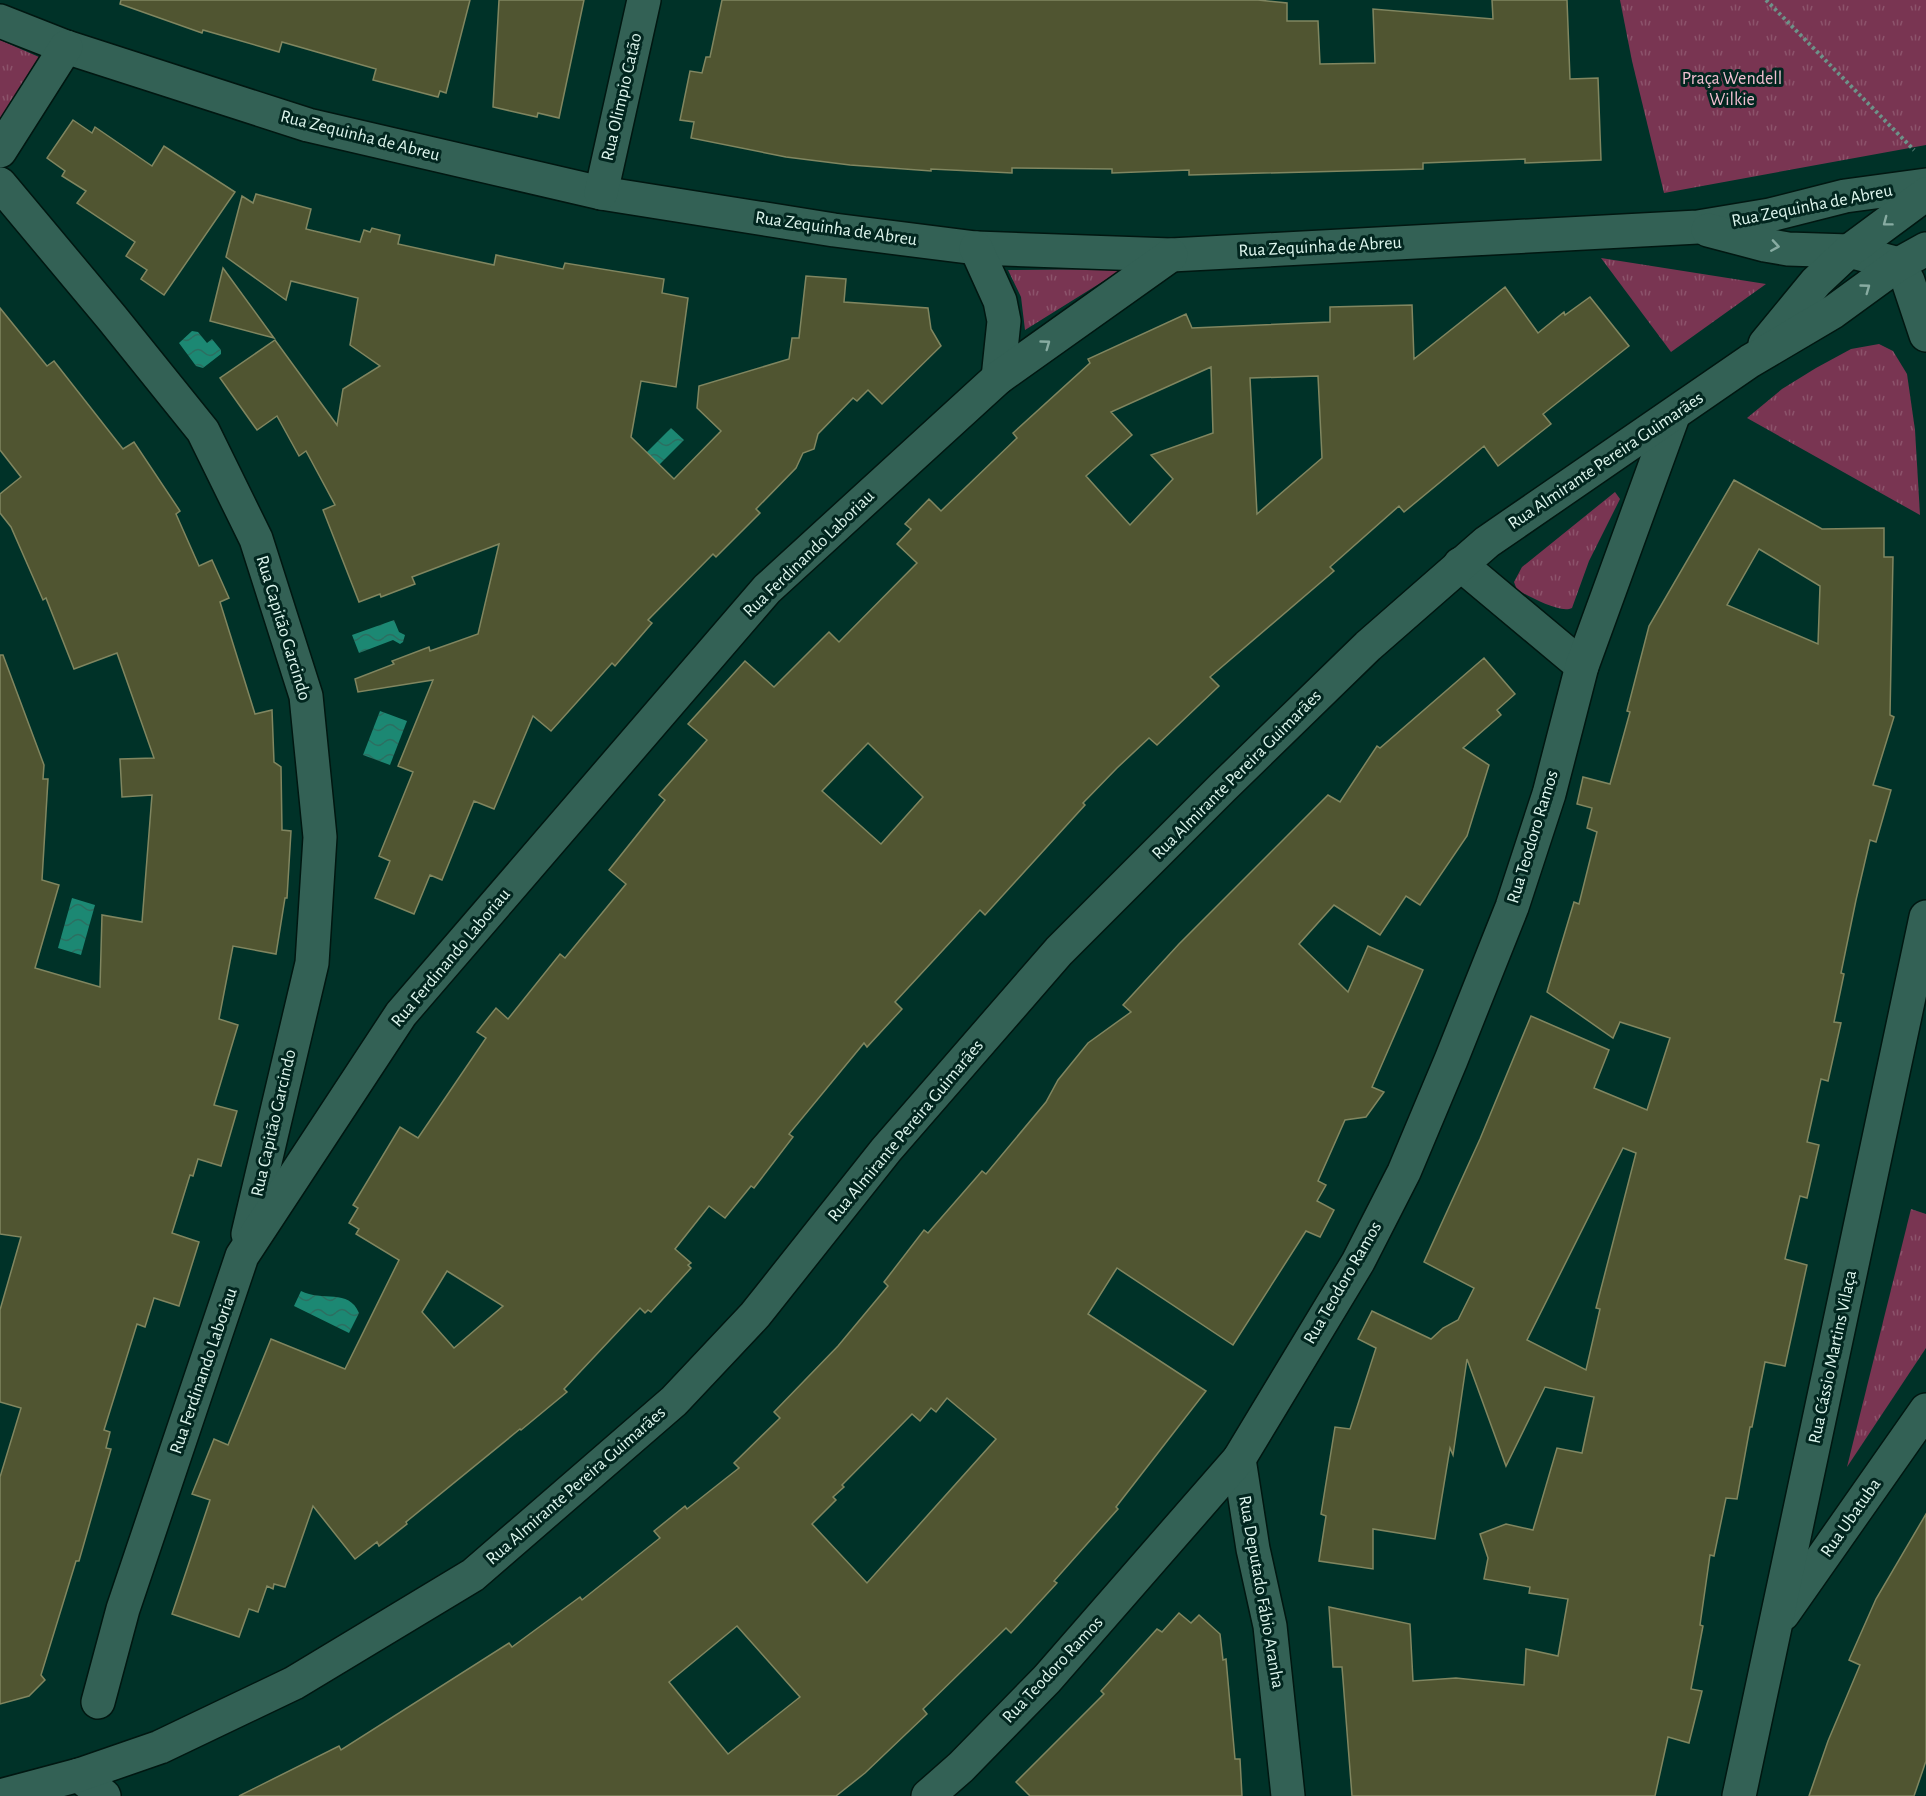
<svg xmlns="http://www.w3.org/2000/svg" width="1926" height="1796" font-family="'Alegreya Sans',sans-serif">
<defs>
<pattern id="grass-tufts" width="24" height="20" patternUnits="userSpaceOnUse" patternTransform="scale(1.5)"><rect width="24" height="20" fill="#793552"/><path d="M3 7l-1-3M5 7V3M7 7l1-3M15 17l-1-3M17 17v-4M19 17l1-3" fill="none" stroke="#8c536b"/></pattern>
<pattern id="water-waves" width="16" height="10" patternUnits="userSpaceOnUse" patternTransform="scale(1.5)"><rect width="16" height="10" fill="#1c8873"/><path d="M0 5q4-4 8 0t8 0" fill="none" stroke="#2c6f61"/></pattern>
</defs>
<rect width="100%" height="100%" fill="#003228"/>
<!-- grass -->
<g fill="url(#grass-tufts)">
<polygon points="1620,0 1926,0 1926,145 1664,193 1632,61"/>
<polygon points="0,40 39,57 0,121"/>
<polygon points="1601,258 1766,284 1671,352"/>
<polygon points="1123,269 1025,330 1021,297 1008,270"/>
<polygon points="1879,344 1893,351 1907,374 1915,430 1920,515 1747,418 1782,389 1816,368 1851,349"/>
<path d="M1615,492L1620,499L1589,561L1572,608C1560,614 1529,596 1517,590L1514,582L1522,567Z"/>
<polygon points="1911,1209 1926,1214 1926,1348 1847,1467"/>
</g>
<!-- water -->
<g fill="url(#water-waves)">
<polygon points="192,331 198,332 207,343 212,339 221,350 221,354 203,368 196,366 179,343"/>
<polygon points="671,428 684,440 655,469 642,457"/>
<polygon points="394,620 399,632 405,635 403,642 400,644 393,640 359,653 352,635"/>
<polygon points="380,711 407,721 390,765 363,755"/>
<polygon points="72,898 95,905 81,955 58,948"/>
<path d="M301,1291C322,1302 349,1288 359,1313L349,1333L294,1306Z"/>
</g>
<!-- building -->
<g fill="#505531" stroke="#808660" stroke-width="1.5" fill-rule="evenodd">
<polygon points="121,0 470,0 446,93 440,91 438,97 373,80 376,69 282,42 279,52 203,30 202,33 120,4"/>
<polygon points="499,0 584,0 559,118 538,113 537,117 493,107"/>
<polygon points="722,0 1258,0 1287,3 1287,21 1318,21 1320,64 1375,63 1373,9 1493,19 1492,0 1567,0 1570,79 1598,78 1601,160 1525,163 1525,159 1423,163 1423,169 1189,175 1189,170 1112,173 1112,169 1012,168 1012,173 931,169 931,171 850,165 786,157 691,138 694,122 680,120 690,71 702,73 706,57 710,57"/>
<polygon points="73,120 92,133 95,127 152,166 164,146 235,192 164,295 141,279 147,270 126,256 135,242 77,203 86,191 62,176 65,171 47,158"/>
<polygon points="256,194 311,209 306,229 360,242 364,230 370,232 372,228 400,235 398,244 494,265 496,255 563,269 565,263 664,279 662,293 688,298 676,387 641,381 631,437 674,479 721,431 697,408 699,386 789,359 792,338 799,338 806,276 846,279 844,302 928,308 931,329 941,346 882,404 868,390 857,401 853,398 818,434 814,449 803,453 796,468 756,509 760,513 716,557 713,554 648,620 652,623 615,666 612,663 551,731 533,716 494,809 474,801 442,880 430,875 414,914 375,898 390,861 379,856 413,772 398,766 433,680 358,692 355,679 394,664 392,661 429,647 430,651 478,634 499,544 412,577 415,584 381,597 380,594 359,602 323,510 335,505 306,451 299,456 277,416 257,430 220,378 275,340 337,425 343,389 380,366 350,345 358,298 291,281 286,300 226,257 242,196 253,203"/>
<polygon points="223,268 274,338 210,321"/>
<path d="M1505,287L1538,333L1564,312L1565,315L1590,297L1629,346L1543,414L1551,424L1498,466L1484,446L1404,512L1399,506L1330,567L1334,571L1210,677L1219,686L1157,745L1149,738L1117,768L1083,803L1085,805L985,915L980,910L895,1002L902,1009L867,1047L864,1043L789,1134L793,1137L754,1188L751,1186L725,1218L709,1206L675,1249L691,1263L688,1265L691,1268L651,1312L648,1310L645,1313L640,1308L564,1389L567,1392L521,1430L520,1429L406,1522L407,1524L379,1546L377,1542L355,1559L313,1506L285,1587L274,1584L273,1589L267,1586L258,1612L249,1609L239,1637L172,1614L210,1500L192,1494L214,1439L228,1445L271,1339L345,1369L399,1260L356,1234L359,1229L349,1223L358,1208L353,1205L400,1127L418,1138L486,1038L477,1032L496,1008L508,1019L560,954L565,958L626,884L609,870L665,800L659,795L707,740L688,724L745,661L774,687L829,632L839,642L917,563L897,544L911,529L905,524L929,499L941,511L1017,438L1013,433L1090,363L1088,359L1186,314L1192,328L1330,322V307L1412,305L1414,359ZM1211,367L1213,433L1151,455L1173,479L1130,525L1086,476L1132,435L1111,412ZM1318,376L1322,458L1257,514L1250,378ZM868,743L923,797L881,844L822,791ZM447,1271L503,1306L454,1348L422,1312Z"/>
<polygon points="0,308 47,366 54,361 123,449 134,442 180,511 176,514 199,566 212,560 229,598 220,602 255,714 272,710 274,762 281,767 282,830 291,831 287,898 285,898 276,954 233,946 219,1019 238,1025 214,1105 237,1111 221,1166 198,1159 193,1176 190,1175 172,1233 199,1242 179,1306 154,1298 145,1327 137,1324 104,1430 110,1432 106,1448 111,1449 79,1561 76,1561 41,1675 45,1680 29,1696 0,1704 0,1477 21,1408 0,1402 0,1310 21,1237 0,1234 0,655 3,655 44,765 43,779 48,779 42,880 59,885 35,968 100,987 102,915 142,922 152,795 122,797 120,759 154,758 117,653 74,669 46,598 43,600 11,527 0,513 0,494 21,477 0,450"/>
<path d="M1734,480L1822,529L1884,528V557H1893L1890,715L1894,717L1873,785L1891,790L1876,842L1870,840L1856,900L1841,973L1844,974L1834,1022L1841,1023L1828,1081L1821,1079L1807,1142L1819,1145L1807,1198L1800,1196L1785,1259L1807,1265L1785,1366L1765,1362L1752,1427H1750L1737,1499L1726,1498L1714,1556L1710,1555L1700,1625L1703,1626L1691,1689L1702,1691L1689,1743L1668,1737L1655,1796H1352L1342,1667H1333L1329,1607L1410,1624L1413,1681L1456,1678L1524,1685L1526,1649L1558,1656L1568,1599L1529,1593L1530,1587L1484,1579L1488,1558L1480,1534L1506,1524L1533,1530L1557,1448L1582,1453L1594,1397L1545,1387L1506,1466L1467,1359L1453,1455L1450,1448L1435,1539L1373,1529V1569L1319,1561L1326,1516L1321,1514L1335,1427L1350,1429L1376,1348L1358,1339L1372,1311L1431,1339L1443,1328L1458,1320L1474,1288L1424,1262L1480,1139L1531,1016L1609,1050L1594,1088L1647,1110L1670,1038L1620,1022L1613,1038L1547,992L1574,902L1579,904L1597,832L1587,828L1592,808L1577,804L1583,777L1610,784L1630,712L1627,711L1649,626ZM1759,549L1820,586L1818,644L1727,605ZM1623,1148L1636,1153L1596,1308L1600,1309L1586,1370L1527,1340Z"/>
<path d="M1484,658L1515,694L1497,710L1501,715L1463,748L1489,765L1467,836L1420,905L1406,896L1380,935L1334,905L1299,944L1348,992L1368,946L1423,970L1372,1087L1384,1092L1366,1117L1345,1120L1318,1181L1326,1185L1317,1201L1334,1210L1320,1237L1306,1231L1233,1345L1117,1268L1088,1314L1206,1391L1116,1507L1118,1509L1054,1581L1057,1583L1011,1633L1006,1628L923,1709L927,1714L865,1773L836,1796H239L339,1746L341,1750L509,1643L512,1647L580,1597L582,1600L660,1538L654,1531L685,1506L687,1509L739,1468L734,1463L780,1418L774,1412L838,1346L888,1286L884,1282L924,1230L928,1233L982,1171L986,1174L1046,1102L1058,1080L1088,1043L1131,1012L1123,1005L1179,944L1328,795L1340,802L1377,746L1380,748ZM947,1398L996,1439L867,1583L812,1524L836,1500L833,1497L844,1487L842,1485L912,1414L920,1421L931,1408L936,1412ZM737,1626L800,1697L728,1754L669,1682Z"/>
<polygon points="1926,1514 1926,1761 1914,1796 1809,1796 1828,1741 1860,1665 1849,1660 1876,1599"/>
<polygon points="1179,1613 1191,1623 1199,1615 1220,1634 1223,1660 1226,1659 1235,1759 1240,1759 1242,1796 1030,1796 1016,1782 1104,1694 1101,1691 1157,1629 1162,1632"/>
</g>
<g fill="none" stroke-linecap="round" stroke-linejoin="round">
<defs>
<g id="minor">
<polyline points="0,21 66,47 308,125 601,193 834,230 976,248 1171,255 1698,227 1770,215 1845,196 1926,185"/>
<polyline points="0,151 66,47"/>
<polyline points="0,184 112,318 203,431 256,539 306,696 320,837 312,963 248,1234"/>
<polyline points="601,193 644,0"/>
<polyline points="1708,230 1765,245 1788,249 1849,251 1899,264 1908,281 1926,335"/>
<polyline points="976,248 1000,301 1004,321 998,378"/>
<polyline points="1460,564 1582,666"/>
<polyline points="1239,1459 1253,1549 1270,1626 1288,1796"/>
<polyline points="1783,1614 1926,1410"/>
<polyline points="98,1702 123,1609 242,1256 401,1014 767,589 998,378 1171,255"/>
<polyline points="79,1775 104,1796"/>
<polyline points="928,1796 961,1767 1047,1679 1239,1459 1358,1262 1404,1172 1451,1060 1512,907 1549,794 1582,666 1673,416"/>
<polyline points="1739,1796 1926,917"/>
</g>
<g id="secondary">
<polyline points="1765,344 1816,282 1849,251 1926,194"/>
<polyline points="0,1796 79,1775 160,1747 294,1683 473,1575 674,1401 755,1315 886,1150 1059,951 1222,788 1368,646 1487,542 1750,361 1833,312 1899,264 1926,249"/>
</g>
</defs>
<!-- minor casing -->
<use href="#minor" stroke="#011711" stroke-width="36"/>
<!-- secondary casing -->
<use href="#secondary" stroke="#011711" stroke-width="36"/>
<!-- path -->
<polyline stroke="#6d9289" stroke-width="4" stroke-dasharray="3 3" stroke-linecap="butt" points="1766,0 1914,150"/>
<!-- minor -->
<use href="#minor" stroke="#336155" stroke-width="33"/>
<!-- secondary -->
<use href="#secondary" stroke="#336155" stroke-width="33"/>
</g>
<!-- one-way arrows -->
<defs><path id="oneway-chevron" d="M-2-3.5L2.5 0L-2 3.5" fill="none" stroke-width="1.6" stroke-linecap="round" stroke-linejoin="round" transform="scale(1.5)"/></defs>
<g stroke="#88aca2">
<use href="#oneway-chevron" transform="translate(1887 222) rotate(143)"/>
<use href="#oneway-chevron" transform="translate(1775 246) rotate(9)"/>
<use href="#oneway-chevron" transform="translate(1866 288) rotate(-36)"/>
<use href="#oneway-chevron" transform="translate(1046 344) rotate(-36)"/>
</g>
<g text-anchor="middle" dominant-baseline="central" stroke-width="6" stroke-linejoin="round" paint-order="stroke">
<!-- park labels -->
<g font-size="18" fill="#f1bfd1" stroke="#02261f">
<text x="1732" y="79">Praça Wendell<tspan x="1732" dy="21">Wilkie</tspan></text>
</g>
<!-- street labels -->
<g font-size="18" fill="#def6ee" stroke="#02261f">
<text transform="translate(622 97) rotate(-77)">Rua Olimpio Catão</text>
<text transform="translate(360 136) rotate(14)">Rua Zequinha de Abreu</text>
<text transform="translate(1812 206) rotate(-11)">Rua Zequinha de Abreu</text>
<text transform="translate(836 229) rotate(8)">Rua Zequinha de Abreu</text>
<text transform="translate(1320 247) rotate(-3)">Rua Zequinha de Abreu</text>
<text transform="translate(1606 461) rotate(-34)">Rua Almirante Pereira Guimarães</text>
<text transform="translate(809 554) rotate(-44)">Rua Ferdinando Laboriau</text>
<text transform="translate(283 628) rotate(73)">Rua Capitão Garcindo</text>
<text transform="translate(1237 775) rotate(-45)">Rua Almirante Pereira Guimarães</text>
<text transform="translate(1533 837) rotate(-73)">Rua Teodoro Ramos</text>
<text transform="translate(451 958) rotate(-50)">Rua Ferdinando Laboriau</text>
<text transform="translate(274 1123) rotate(-77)">Rua Capitão Garcindo</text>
<text transform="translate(906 1131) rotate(-50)">Rua Almirante Pereira Guimarães</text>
<text transform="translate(1343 1283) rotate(-60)">Rua Teodoro Ramos</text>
<text transform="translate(1833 1357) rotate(-78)">Rua Cássio Martins Vilaça</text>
<text transform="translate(204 1371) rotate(-71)">Rua Ferdinando Laboriau</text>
<text transform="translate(576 1486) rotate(-41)">Rua Almirante Pereira Guimarães</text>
<text transform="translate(1851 1518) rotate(-55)">Rua Ubatuba</text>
<text transform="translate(1261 1592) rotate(80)">Rua Deputado Fábio Aranha</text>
<text transform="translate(1053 1670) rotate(-47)">Rua Teodoro Ramos</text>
</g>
</g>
</svg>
